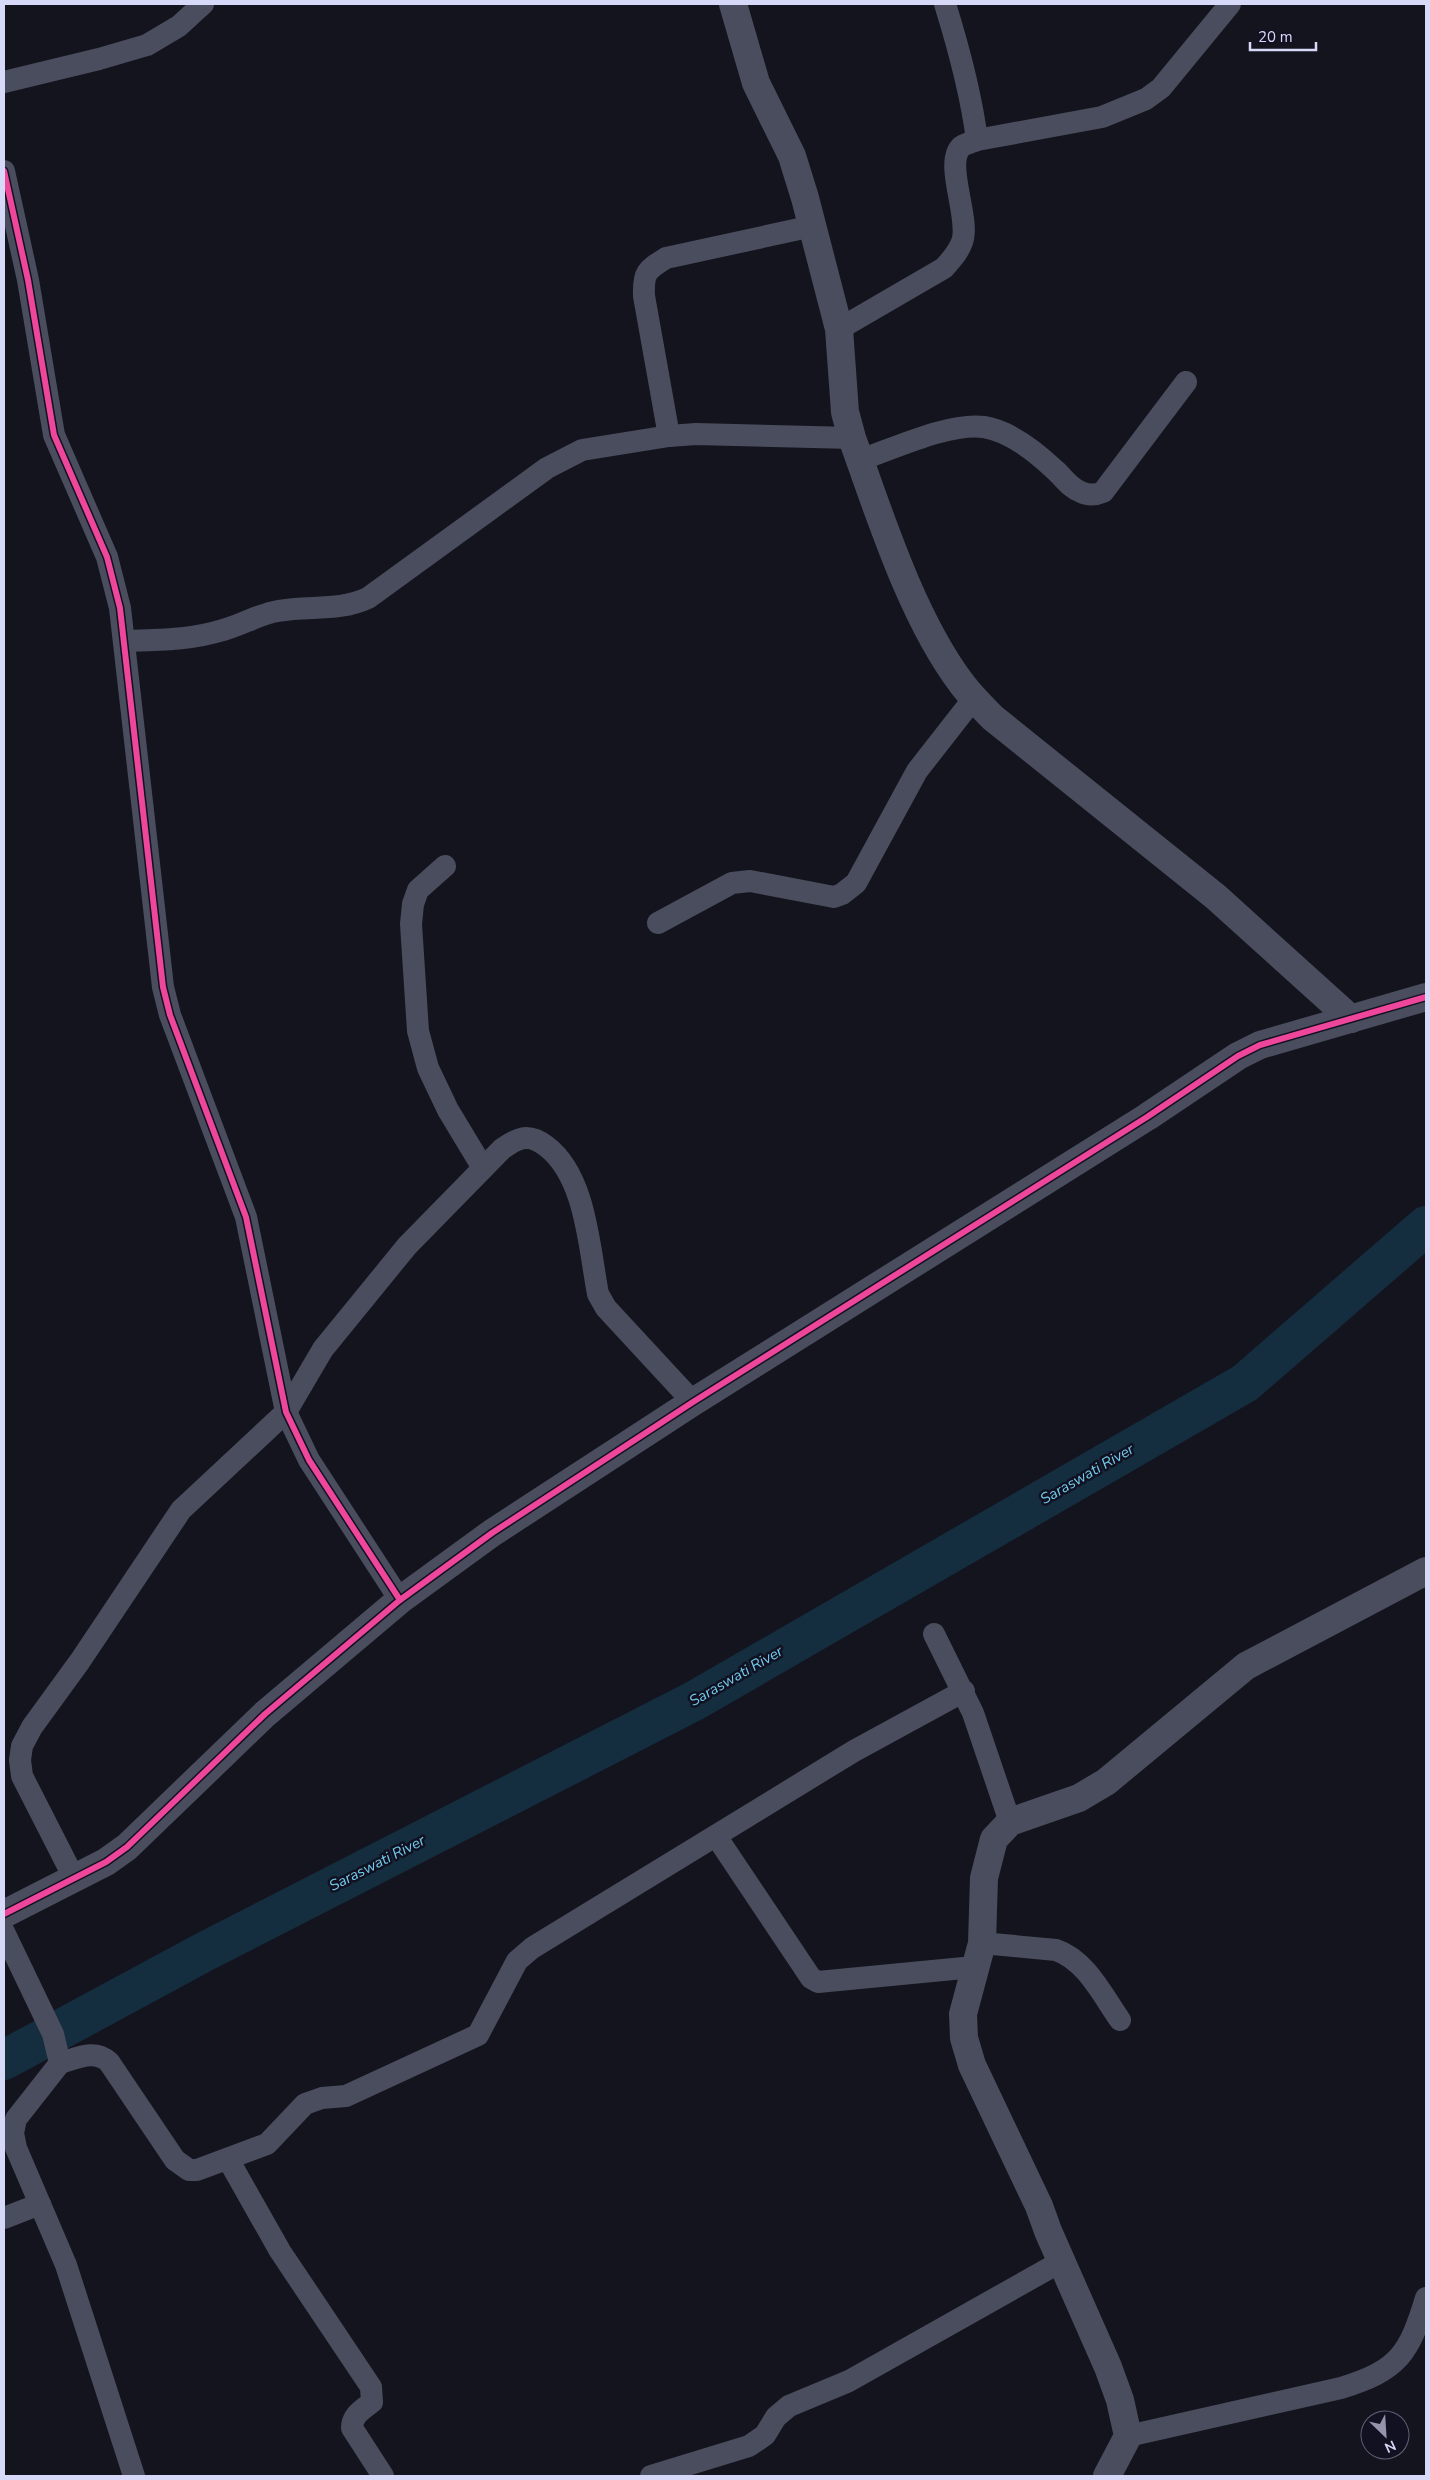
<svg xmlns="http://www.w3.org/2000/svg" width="1430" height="2480" font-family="'Nunito Sans',sans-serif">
<rect width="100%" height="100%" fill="#14141e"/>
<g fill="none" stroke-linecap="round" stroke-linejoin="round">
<!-- river -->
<polyline stroke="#142d3f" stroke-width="40" points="4,2060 204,1952 694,1701 1245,1383 1426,1226"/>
<!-- minor -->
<g stroke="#4a4d5d" stroke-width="22">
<path d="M945,4C959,49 971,93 977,140"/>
<polyline points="4,82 99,59 147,45 179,26 203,4"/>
<polyline points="4,171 28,280 54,435 107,557 120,608 163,987 170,1015 246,1217 286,1412 309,1460 400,1600"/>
<path d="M839,329L944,268C951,260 958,253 962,242C971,219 943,162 962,146C966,144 972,142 977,140L1102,117L1146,99L1161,88L1230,4"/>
<path d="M669,436L644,296C643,272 647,270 666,258L813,226"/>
<path d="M860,460C893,449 950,422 984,427C1010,431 1036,452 1055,470C1064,478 1070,488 1081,492C1089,496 1096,495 1103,492L1186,382"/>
<path d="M124,641C158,640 191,640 223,630C242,625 259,614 278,611C309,605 338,612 368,598L547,468L582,450L669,436L696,434L852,438"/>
<polyline points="445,866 418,890 413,904 411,924 418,1031 428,1068 448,1110 483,1168"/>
<polyline points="658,923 732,883 750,881 834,897 842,894 856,883 917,771 974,698"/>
<polyline points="934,1634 973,1713 1010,1822"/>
<polyline points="716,1836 811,1978 818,1982 974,1967"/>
<path d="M74,1878L22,1776L20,1760L22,1746L32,1727L80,1661L181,1510L286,1412L323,1349L407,1246L502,1149C519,1137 529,1133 546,1146C586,1176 589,1247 598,1294L606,1308L693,1402"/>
<polyline points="4,1932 53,2034 60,2063 16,2119 13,2133 16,2148 66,2265 134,2476"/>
<path d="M982,1943L1056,1950C1086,1960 1103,1996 1120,2020"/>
<path d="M60,2063C78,2058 94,2049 109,2062L175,2160L189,2170H197L267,2144L305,2104L322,2098L346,2096L478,2035L517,1961L532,1948L854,1751L964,1691"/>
<path d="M228,2159L280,2251L371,2387L372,2402C362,2410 352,2415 352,2428L383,2476"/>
<polyline points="4,2218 40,2204"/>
<path d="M1128,2436L1341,2388C1399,2370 1409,2354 1426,2298"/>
<polyline points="651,2476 749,2446 765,2435 776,2417 789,2406 849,2381 1062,2261"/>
</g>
<!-- tertiary -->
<g stroke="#4a4d5d" stroke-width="28">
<path d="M733,4L756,83L792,156L805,198L839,329L845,412L852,438C880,516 912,618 962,684C971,696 982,707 993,718L1216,897L1351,1019"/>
<polyline points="4,1914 106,1862 127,1847 265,1714 400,1600 492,1533 693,1402 1147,1117 1238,1056 1260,1045 1426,997"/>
<polyline points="1107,2476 1128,2436 1120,2400 1108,2367 1048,2231 1039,2206 972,2065 964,2038 963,2014 982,1943 984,1878 994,1839 1010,1822 1079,1798 1106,1782 1246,1666 1426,1571"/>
</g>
<defs>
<g id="cycleway">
<polyline points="4,171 28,280 54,435 107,557 120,608 163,987 170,1015 246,1217 286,1412 309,1460 400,1600"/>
<polyline points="4,1914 106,1862 127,1847 265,1714 400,1600 492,1533 693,1402 1147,1117 1238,1056 1260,1045 1426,997"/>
</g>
</defs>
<!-- cycleway casing -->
<use href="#cycleway" stroke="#111121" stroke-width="9"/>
<!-- cycleway -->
<use href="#cycleway" stroke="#ed469a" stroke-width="6"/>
</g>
<g text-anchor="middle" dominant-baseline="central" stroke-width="5" stroke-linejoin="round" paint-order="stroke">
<!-- water labels -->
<g font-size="15" font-style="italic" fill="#72cbec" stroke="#111121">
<text transform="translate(1087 1474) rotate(-30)">Saraswati River</text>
<text transform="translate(736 1676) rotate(-30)">Saraswati River</text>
<text transform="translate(377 1863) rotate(-27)">Saraswati River</text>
</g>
</g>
<!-- border -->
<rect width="1430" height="2480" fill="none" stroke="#d7d9f9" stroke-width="10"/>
<!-- north arrow -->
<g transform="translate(1385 2435) rotate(155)"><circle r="24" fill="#111121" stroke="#606177"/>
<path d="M0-4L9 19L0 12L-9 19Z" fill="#9394ac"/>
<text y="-8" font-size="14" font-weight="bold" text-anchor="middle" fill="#d7d9f9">N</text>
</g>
<!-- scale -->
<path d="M1250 42v8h66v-8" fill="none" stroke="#d7d9f9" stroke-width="2.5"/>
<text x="1258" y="42" font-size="15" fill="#d7d9f9" stroke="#111121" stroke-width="4" paint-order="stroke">20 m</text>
</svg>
